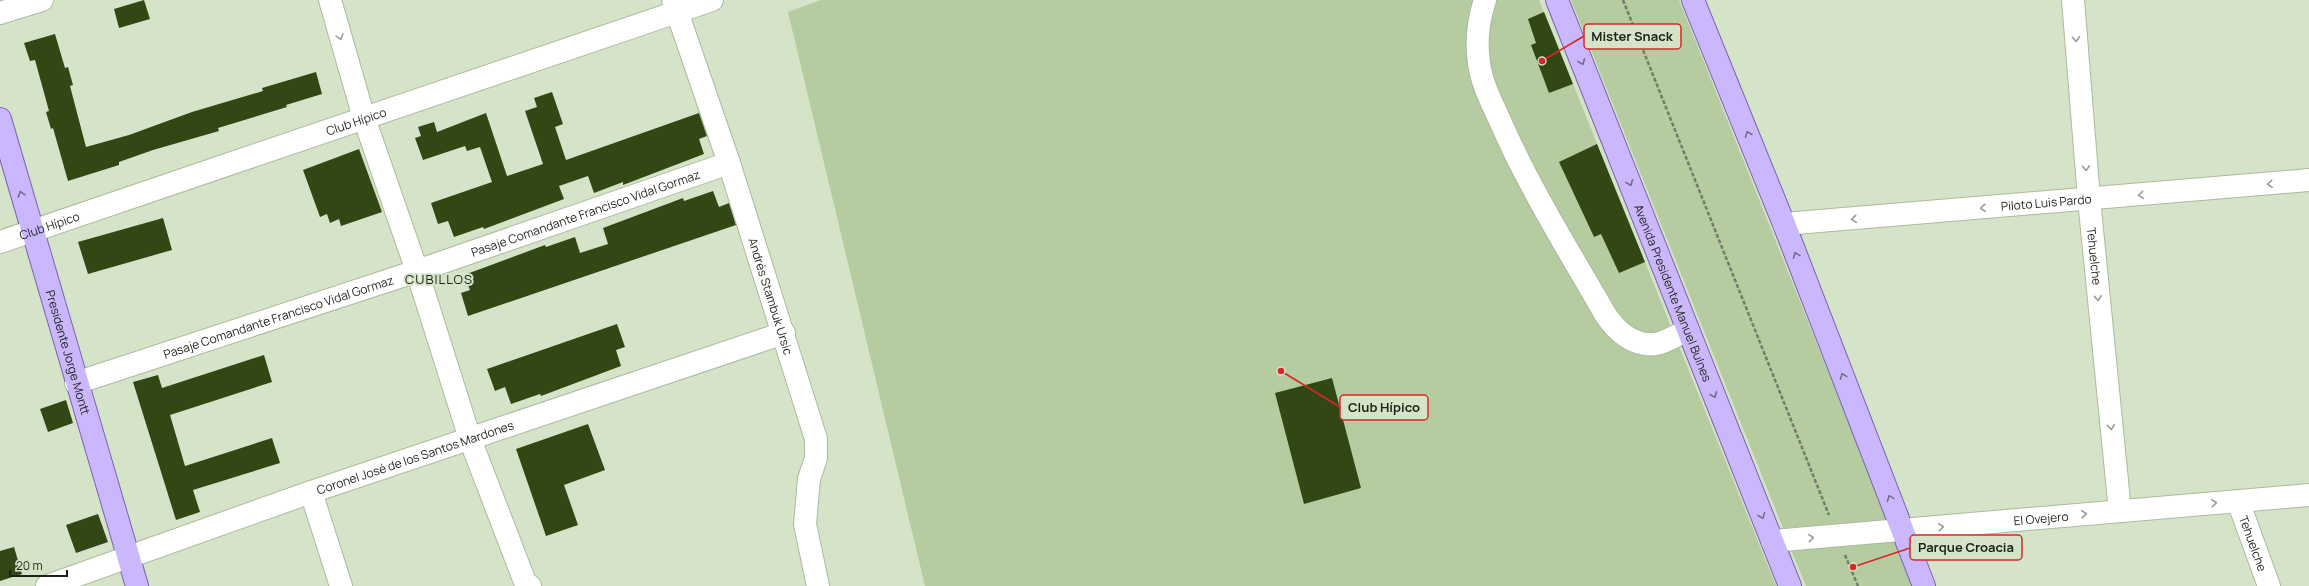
<svg xmlns="http://www.w3.org/2000/svg" width="2309" height="586" font-family="Manrope,sans-serif">
<rect width="100%" height="100%" fill="#d5e4c8"/>
<!-- green -->
<g fill="#b4cca0">
<polygon points="821,0 1539,0 1776,586 925,586 788,12"/>
<polygon points="1571,0 1679,0 1888,521 1783,528"/>
<polygon points="1898,537 1916,586 1806,586 1790,548"/>
</g>
<!-- building -->
<g fill="#314815">
<polygon points="144,0 150,19 119,28 114,9"/>
<polygon points="1544,12 1573,84 1549,93 1531,45 1536,43 1528,19"/>
<polygon points="55,34 65,68 68,67 73,85 70,86 86,147 129,135 192,112 263,91 262,88 316,72 322,94 286,105 287,107 218,128 219,131 153,150 119,162 119,165 68,181 53,128 51,129 46,112 49,111 35,60 30,61 24,43"/>
<polygon points="552,92 563,124 555,127 566,160 699,113 707,136 699,139 704,154 623,185 623,182 594,193 588,176 559,186 564,199 484,229 483,227 454,237 448,221 438,224 431,203 492,182 480,147 467,151 465,146 423,160 415,138 421,136 418,127 434,122 437,132 486,113 507,176 543,164 525,111 537,107 534,98"/>
<polygon points="1597,144 1645,262 1619,273 1601,234 1594,237 1559,162"/>
<polygon points="359,149 382,212 341,226 339,219 330,223 327,214 320,217 303,170"/>
<polygon points="713,191 719,207 729,203 736,225 468,316 461,293 470,290 464,275 545,245 546,247 575,237 580,253 608,244 603,228 683,198 684,201"/>
<polygon points="163,218 172,250 88,274 78,242"/>
<polygon points="617,324 625,347 616,350 621,366 541,396 540,394 511,404 505,387 495,391 487,369"/>
<polygon points="264,355 272,382 170,415 185,466 272,438 280,463 193,490 200,512 176,520 133,382 158,375 162,388"/>
<polygon points="1332,378 1361,488 1304,504 1275,393"/>
<polygon points="66,400 73,423 48,432 40,409"/>
<polygon points="588,424 605,470 564,485 578,525 546,536 516,449"/>
<polygon points="98,514 108,542 76,553 66,525"/>
<polygon points="14,547 22,574 0,581 0,551"/>
</g>
<g fill="none" stroke-linecap="round" stroke-linejoin="round">
<defs>
<g id="minor">
<polyline points="330,0 364,118 417,271 470,439 525,582 530,586"/>
<path id="s1" d="M673,0L729,163L816,439V458L809,479L805,524L818,586"/>
<path d="M1485,0C1478,21 1476,42 1479,63C1482,85 1492,103 1501,123C1530,189 1569,251 1605,314C1616,331 1634,347 1656,344C1667,342 1678,334 1688,330"/>
<path id="s2" d="M2073,0L2089,199L2120,511"/>
<polyline points="0,13 42,0"/>
<path id="s3" d="M1784,224L2309,180"/>
<path id="s4" d="M0,242L712,0"/>
<path id="s5" d="M76,383L417,271L729,163"/>
<polyline points="311,492 341,586"/>
<path id="s6" d="M2238,501L2269,586"/>
<path id="s7" d="M1772,541L2309,495"/>
<path id="s8" d="M47,586L311,492L784,333"/>
</g>
<g id="major">
<path id="s9" d="M1557,0L1790,586"/>
<polyline points="1693,0 1784,224 1924,586"/>
<path id="s10" d="M0,119L137,586"/>
</g>
</defs>
<!-- minor casing -->
<use href="#minor" stroke="#abba9e" stroke-width="24"/>
<!-- major casing -->
<use href="#major" stroke="#7764ad" stroke-width="24"/>
<!-- path -->
<g stroke="#727c69" stroke-width="2.5" stroke-dasharray="4 2" stroke-linecap="butt">
<polyline points="1623,0 1829,515"/>
<polyline points="1845,555 1858,586"/>
</g>
<!-- minor -->
<use href="#minor" stroke="#fff" stroke-width="22"/>
<!-- major -->
<use href="#major" stroke="#cbb7fe" stroke-width="22"/>
</g>
<!-- one-way arrows -->
<defs><path id="oneway-chevron" d="M-2-3.5L2.5 0L-2 3.5" fill="none" stroke-width="1.6" stroke-linecap="round" stroke-linejoin="round"/></defs>
<g stroke="#999c97">
<use href="#oneway-chevron" transform="translate(340 37) rotate(74)"/>
<use href="#oneway-chevron" transform="translate(2076 39) rotate(86)"/>
<use href="#oneway-chevron" transform="translate(2086 168) rotate(86)"/>
<use href="#oneway-chevron" transform="translate(2270 184) rotate(175)"/>
<use href="#oneway-chevron" transform="translate(2141 195) rotate(175)"/>
<use href="#oneway-chevron" transform="translate(1983 208) rotate(175)"/>
<use href="#oneway-chevron" transform="translate(1854 219) rotate(175)"/>
<use href="#oneway-chevron" transform="translate(2098 298) rotate(84)"/>
<use href="#oneway-chevron" transform="translate(2111 427) rotate(84)"/>
<use href="#oneway-chevron" transform="translate(2214 503) rotate(-5)"/>
<use href="#oneway-chevron" transform="translate(2084 514) rotate(-5)"/>
<use href="#oneway-chevron" transform="translate(1941 527) rotate(-5)"/>
<use href="#oneway-chevron" transform="translate(1811 538) rotate(-5)"/>
</g>
<g stroke="#746c8b">
<use href="#oneway-chevron" transform="translate(1582 62) rotate(68)"/>
<use href="#oneway-chevron" transform="translate(1748 134) rotate(-112)"/>
<use href="#oneway-chevron" transform="translate(1630 183) rotate(68)"/>
<use href="#oneway-chevron" transform="translate(21 194) rotate(-106)"/>
<use href="#oneway-chevron" transform="translate(1796 255) rotate(-111)"/>
<use href="#oneway-chevron" transform="translate(1843 376) rotate(-111)"/>
<use href="#oneway-chevron" transform="translate(1714 395) rotate(68)"/>
<use href="#oneway-chevron" transform="translate(1890 498) rotate(-111)"/>
<use href="#oneway-chevron" transform="translate(1762 516) rotate(68)"/>
</g>
<g text-anchor="middle" dominant-baseline="central" stroke-width="4" stroke-linejoin="round" paint-order="stroke">
<!-- street labels -->
<g font-size="12" fill="#1d2218" stroke="#d5e4c8">
<text stroke="none"><textPath href="#s4" startOffset="376">Club Hípico</textPath></text>
<text stroke="none"><textPath href="#s3" startOffset="263">Piloto Luis Pardo</textPath></text>
<text stroke="none"><textPath href="#s5" startOffset="537">Pasaje Comandante Francisco Vidal Gormaz</textPath></text>
<text stroke="none"><textPath href="#s4" startOffset="52">Club Hípico</textPath></text>
<text stroke="none"><textPath href="#s2" startOffset="257">Tehuelche</textPath></text>
<text stroke="none"><textPath href="#s9" startOffset="315">Avenida Presidente Manuel Bulnes</textPath></text>
<text stroke="none"><textPath href="#s1" startOffset="312">Andrés Stambuk Ursic</textPath></text>
<text stroke="none"><textPath href="#s5" startOffset="213">Pasaje Comandante Francisco Vidal Gormaz</textPath></text>
<text stroke="none"><textPath href="#s10" startOffset="243">Presidente Jorge Montt</textPath></text>
<text stroke="none"><textPath href="#s8" startOffset="390">Coronel José de los Santos Mardones</textPath></text>
<text stroke="none"><textPath href="#s7" startOffset="270">El Ovejero</textPath></text>
<text stroke="none"><textPath href="#s6" startOffset="45">Tehuelche</textPath></text>
</g>
<!-- neighbourhood labels -->
<g font-size="13" letter-spacing="1" fill="#1d2218" stroke="#d5e4c8">
<text x="439" y="279">CUBILLOS</text>
</g>
</g>
<!-- callouts -->
<path fill="none" stroke="#d62828" stroke-width="1.5" d="M1542 61L1584 36M1281 371L1340 407M1853 567L1910 548"/>
<g fill="#d62828" stroke="#d5e4c8" stroke-width="1.5">
<circle cx="1542" cy="61" r="4"/>
<circle cx="1281" cy="371" r="4"/>
<circle cx="1853" cy="567" r="4"/>
</g>
<g fill="#d5e4c8" stroke="#d62828" stroke-width="1.5">
<rect x="1584" y="24" width="97" height="25" rx="4"/>
<rect x="1340" y="395" width="88" height="25" rx="4"/>
<rect x="1910" y="535" width="112" height="25" rx="4"/>
</g>
<g font-size="13" text-anchor="middle" font-weight="bold" fill="#1d2218">
<text x="1632" y="41">Mister Snack</text>
<text x="1384" y="412">Club Hípico</text>
<text x="1966" y="552">Parque Croacia</text>
</g>
<!-- scale -->
<path d="M10 570v6h57v-6" fill="none" stroke="#1d2218" stroke-width="2"/>
<text x="16" y="570" font-size="12" fill="#1d2218" stroke="#d5e4c8" stroke-width="3" paint-order="stroke">20 m</text>
</svg>
